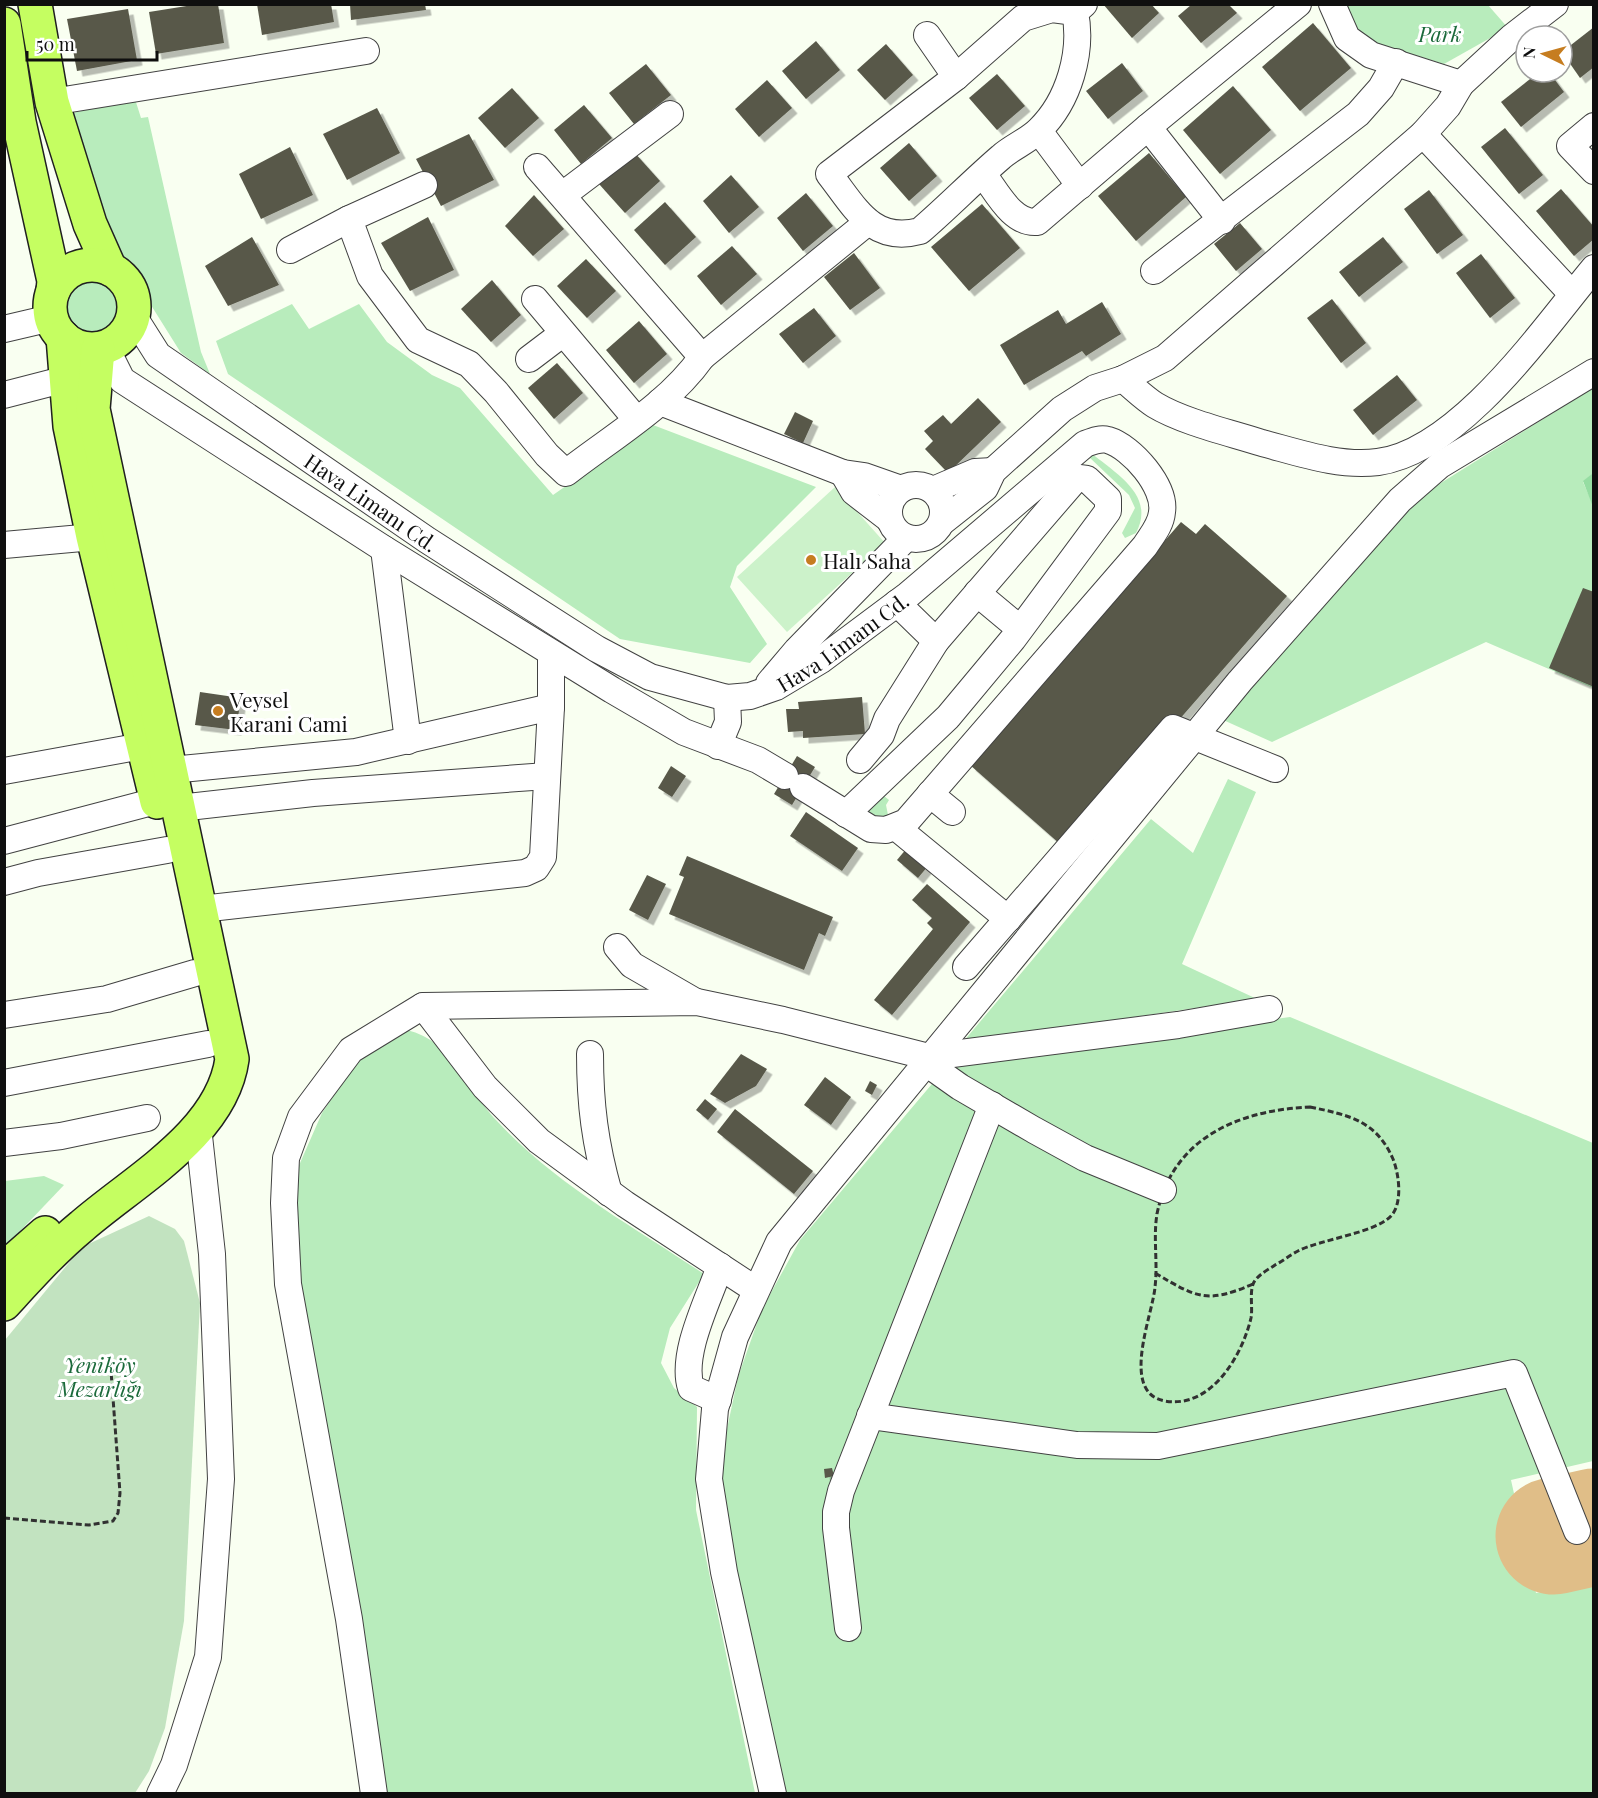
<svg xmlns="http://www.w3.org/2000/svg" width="1598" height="1798" font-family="'Playfair Display',serif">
<defs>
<filter id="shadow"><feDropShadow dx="5.5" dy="5.5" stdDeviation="0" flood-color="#0004"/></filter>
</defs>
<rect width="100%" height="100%" fill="#f9fff1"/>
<!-- green -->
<g fill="#b8ecbc">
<polygon points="1343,5 1488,5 1508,28 1444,64 1359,38"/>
<polygon points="135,99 141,118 148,117 201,352 210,374 181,353 114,246 68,114"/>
<circle cx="95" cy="307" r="31"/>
<polygon points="292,304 309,329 359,304 387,342 432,375 460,388 553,495 653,425 816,487 737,566 730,587 767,644 750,663 620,639 228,374 216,341"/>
<polygon points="1593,388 1593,473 1583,482 1594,507 1593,688 1486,642 1272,742 1221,719 1380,540 1428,491"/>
<path d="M1090,452C1116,474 1156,495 1136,533L1125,538L1122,533L1135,508L1129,495L1089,457Z"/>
<polygon points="1228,779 1256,792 1182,964 1257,999 963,1042 1151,819 1193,853"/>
<polygon points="879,792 889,800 886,805 888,815 884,821 859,814"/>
<polygon points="1290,1017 1593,1143 1593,1461 1511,1480 1536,1593 1593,1582 1593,1793 785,1794 721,1494 727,1429 738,1377 762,1309 800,1240 948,1065"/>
<path d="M402,1029C453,1038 465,1087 497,1121C555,1184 634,1227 704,1274L670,1328L661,1363L674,1388L697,1407L696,1510L755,1793H384L297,1280L293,1179L322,1113L359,1057Z"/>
<polygon points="44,1176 64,1185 5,1247 5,1181"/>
</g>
<!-- forest -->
<polygon fill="#96dda2" points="1593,473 1593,507 1583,481"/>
<!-- cemetery -->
<polygon fill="#c2e3c0" points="149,1216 175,1229 184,1241 200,1303 184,1621 165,1728 149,1771 135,1793 5,1794 5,1340 82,1247"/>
<!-- pitch -->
<polygon fill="#ccf2ca" points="835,487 885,543 787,632 737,577"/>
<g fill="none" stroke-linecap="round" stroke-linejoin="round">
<!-- runway -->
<polyline stroke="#e0be88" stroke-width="117" points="1554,1536 1594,1527"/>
</g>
<!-- building -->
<g fill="#58584a" filter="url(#shadow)">
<polygon points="199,4 218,4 224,43 156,54 149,12"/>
<polygon points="257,4 331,4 334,22 262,35"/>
<polygon points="350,4 425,4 426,10 351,20"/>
<polygon points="1103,4 1151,4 1159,13 1132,38"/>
<polygon points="1191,5 1229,5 1237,13 1201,43 1178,16"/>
<polygon points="128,9 137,60 77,71 67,19"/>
<polygon points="1313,23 1351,68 1300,111 1262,67"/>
<polygon points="1594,27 1594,67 1580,78 1562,52"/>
<polygon points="816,41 840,70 806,99 782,71"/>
<polygon points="886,44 913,75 885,100 857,70"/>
<polygon points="1122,63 1143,91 1108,119 1086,91"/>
<polygon points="646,64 671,95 634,124 609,93"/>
<polygon points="1539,72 1549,72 1564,92 1521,127 1501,102"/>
<polygon points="997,74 1025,106 997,130 969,98"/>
<polygon points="767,80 792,108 759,137 735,109"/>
<polygon points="1233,86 1271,130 1220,174 1183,130"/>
<polygon points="512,88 539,118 505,148 478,118"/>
<polygon points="584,105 612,138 581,164 554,130"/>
<polygon points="377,108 400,153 347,180 323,134"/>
<polygon points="1505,128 1543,175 1519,194 1481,147"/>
<polygon points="469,134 494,180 441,206 416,159"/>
<polygon points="909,143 937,176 909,201 880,168"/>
<polygon points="290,147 313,195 261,219 239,174"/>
<polygon points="634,152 660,181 625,213 599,184"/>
<polygon points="1149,153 1186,197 1136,241 1098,196"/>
<polygon points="731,175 759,207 729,233 703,201"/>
<polygon points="1561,189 1594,227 1594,239 1574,256 1536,211"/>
<polygon points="1429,190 1463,235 1437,254 1404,209"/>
<polygon points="806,193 833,226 803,251 777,218"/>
<polygon points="534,195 564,229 533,256 505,226"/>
<polygon points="665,202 696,237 665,265 634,230"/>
<polygon points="982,204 1020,248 969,291 931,247"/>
<polygon points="428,217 454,270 410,291 381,243"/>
<polygon points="1240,223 1262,249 1236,271 1214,244"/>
<polygon points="252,237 279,285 228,306 205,266"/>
<polygon points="1383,237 1403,262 1359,297 1339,272"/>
<polygon points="732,246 757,274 721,305 697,276"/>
<polygon points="854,253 880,288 850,310 824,277"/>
<polygon points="1481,254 1515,298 1490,318 1456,273"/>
<polygon points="586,259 616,291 587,318 557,286"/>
<polygon points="492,280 521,315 491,342 461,309"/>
<polygon points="1332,299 1366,343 1341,363 1307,318"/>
<polygon points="1102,302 1121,334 1086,356 1082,351 1024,385 1000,345 1058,310 1066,324"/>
<polygon points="814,308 836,336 803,363 779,334"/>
<polygon points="639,321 667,354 634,383 606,350"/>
<polygon points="557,363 583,393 554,419 528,388"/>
<polygon points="1397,375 1417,400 1373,435 1353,410"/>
<polygon points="978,398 1001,422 948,473 925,449 933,441 924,431 943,415 951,424"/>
<polygon points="795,412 813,421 803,443 784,434"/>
<polygon points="1181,522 1196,534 1205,524 1287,596 1178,721 1172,715 1060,844 970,765"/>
<polygon points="1583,588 1594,592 1594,687 1549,668"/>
<polygon points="200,692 241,698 236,730 195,725"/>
<polygon points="862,697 865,734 803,738 803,731 788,732 786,709 799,709 798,702"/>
<polygon points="797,756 815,767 792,805 774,794"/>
<polygon points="671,766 686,776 672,797 658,788"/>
<polygon points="806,812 858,848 842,871 790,836"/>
<polygon points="907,848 928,866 918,878 897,860"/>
<polygon points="687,856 833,917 825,936 819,933 804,970 669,914 684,877 679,875"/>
<polygon points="647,875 666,884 648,920 629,910"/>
<polygon points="927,884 970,922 892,1015 874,1000 933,929 927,923 932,918 912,900"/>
<polygon points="741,1054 767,1069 756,1086 725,1103 710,1094"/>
<polygon points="825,1077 851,1097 831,1125 804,1105"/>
<polygon points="870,1081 877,1085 872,1095 865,1091"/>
<polygon points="705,1099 717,1109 708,1120 696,1110"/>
<polygon points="735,1109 813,1171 794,1194 717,1132"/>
<polygon points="832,1468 834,1476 825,1478 824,1469"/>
</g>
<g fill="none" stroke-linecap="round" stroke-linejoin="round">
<defs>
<g id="minor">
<polyline points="1332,4 1347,38 1371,55 1461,84"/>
<path d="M1075,12C1083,52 1069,101 1039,130C1028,141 1012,147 1001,157C973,181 948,207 920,231C872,244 855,207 829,174L956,77L1023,18L1052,9L1075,12L1084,4"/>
<polyline points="927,35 956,77"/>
<polyline points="52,102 366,51"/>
<polyline points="1594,126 1570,146 1594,171"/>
<polyline points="1148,127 1222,221"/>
<polyline points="1039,131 1080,186"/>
<polyline points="1423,134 1572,294"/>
<polyline points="537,167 702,357"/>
<path d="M983,174C997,192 1012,224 1037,222L1148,127L1298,4"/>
<path d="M424,185L349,219L370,276L418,340L469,364L496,392L547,455L566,473C612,437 668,405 702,357L868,222"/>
<polyline points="564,194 670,114"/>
<polyline points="290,250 349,219"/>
<polyline points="1154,271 1358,114 1381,88 1396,62"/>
<polyline points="535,299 636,419"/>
<path id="s1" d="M134,317L158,355L427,540L597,649L650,677L727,698L750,696L776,687L821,660L908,595L1085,444C1093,441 1100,438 1108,440C1132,447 1166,487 1162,512C1161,525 1152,535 1145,546L906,822L886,830L871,829L803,787"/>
<polyline points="4,329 51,318"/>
<polyline points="106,348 122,380 384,549 612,690 684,732 758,760 785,776"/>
<polyline points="529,359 562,334"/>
<path d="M1123,379C1134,388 1144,398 1155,405C1183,422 1231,433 1262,443C1300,453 1339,467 1378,462C1460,451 1544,328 1594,268"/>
<polyline points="4,395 66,379"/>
<polyline points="660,402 843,473 864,476 901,489"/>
<polyline points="843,473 854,492 889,519"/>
<circle cx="916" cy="512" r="27"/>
<polyline points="933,490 975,472 993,471"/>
<polyline points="942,522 985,488 993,471 1062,409 1095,388 1123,379 1165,358 1423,134 1448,106 1461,84 1512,37 1555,4"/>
<polyline points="4,545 93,537"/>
<polyline points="384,549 408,741"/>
<polyline points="977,593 1019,628"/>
<polyline points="897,603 936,641"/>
<polyline points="769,683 797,650 906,538"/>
<polyline points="718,746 728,722 727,698"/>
<polyline points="171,770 356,752 551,707"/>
<polyline points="4,771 142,746"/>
<polyline points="930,794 952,812"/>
<polyline points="179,808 313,793 547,776"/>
<polyline points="846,814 948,717 1013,639 1108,511 1108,499 1087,479 1079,478 1073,482 936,641 887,719 881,735 860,760"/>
<polyline points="897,828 1008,919"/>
<polyline points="4,841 156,801"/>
<polyline points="4,882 38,873 167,850"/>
<polyline points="201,909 525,873 536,868 543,857 551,707 551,653"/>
<polyline points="617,947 632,965 696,1002"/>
<polyline points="966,967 1173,728 1275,769"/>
<polyline points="423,1006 485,1087 539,1141 625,1204 756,1290"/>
<polyline points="4,1015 107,999 195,973"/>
<path d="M590,1054C590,1104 595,1144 609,1193"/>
<polyline points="929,1057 936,1070 960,1087 1034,1130 1085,1158 1163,1190"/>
<polyline points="4,1083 208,1044"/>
<polyline points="4,1143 61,1136 147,1118"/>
<path d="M718,1400L691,1388C680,1354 709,1299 720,1266"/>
<polyline points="870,1416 1077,1445 1158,1446 1514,1373 1577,1531"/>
<polyline points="848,1628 836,1528 836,1512 841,1491 992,1105"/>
<polyline points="160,1794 174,1765 208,1657 221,1479 212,1254 198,1127"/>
<polyline points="374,1794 349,1619 288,1284 284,1203 286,1158 301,1117 351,1050 423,1006 697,1002 783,1020 929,1057 1178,1025 1269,1009"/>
<polyline points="773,1794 724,1572 709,1479 715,1409 735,1337 779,1242 1240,681 1400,500 1440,465 1594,372"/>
</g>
<g id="major">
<polyline points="35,4 52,102 90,224 110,269"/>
<polyline points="4,24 19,122 54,281 53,291"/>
<circle cx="92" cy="307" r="42"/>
<polyline points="63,337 70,426 93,537 157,802"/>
<polyline points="4,1269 45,1233"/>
<path d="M4,1304C29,1277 54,1249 82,1226C135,1180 222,1133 232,1059L93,409L98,349"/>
</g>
</defs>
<!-- minor casing -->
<use href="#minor" stroke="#424242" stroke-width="28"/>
<!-- major casing -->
<use href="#major" stroke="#202020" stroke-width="36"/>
<!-- path -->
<g stroke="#313131" stroke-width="3" stroke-dasharray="6 3" stroke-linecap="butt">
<path d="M1310,1107C1348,1115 1376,1120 1393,1159C1399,1174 1403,1203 1391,1216C1375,1233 1322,1239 1298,1251C1290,1255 1283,1261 1275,1265C1268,1270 1259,1274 1254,1282C1249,1291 1253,1308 1251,1318C1242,1356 1211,1409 1165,1401C1119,1393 1153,1314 1155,1287C1158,1263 1153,1238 1157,1214C1172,1138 1239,1110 1310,1107Z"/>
<path d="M1155,1273C1197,1298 1207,1304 1253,1284"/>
<polyline points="4,1518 89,1525 113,1521 118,1513 120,1493 111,1371"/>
</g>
<!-- minor -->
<use href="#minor" stroke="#fff" stroke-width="26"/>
<!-- major -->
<use href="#major" stroke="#c5fe61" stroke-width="33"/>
</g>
<!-- markers -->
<g fill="#c67d20" stroke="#fff" stroke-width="2">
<circle cx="811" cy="560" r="6"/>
<circle cx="218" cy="711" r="6"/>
</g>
<g text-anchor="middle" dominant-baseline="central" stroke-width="6" stroke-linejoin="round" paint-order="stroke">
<!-- park labels -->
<g font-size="21" font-style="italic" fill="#1b6a3b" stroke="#fff">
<text x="1440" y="33">Park</text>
<text x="100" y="1364">Yeniköy<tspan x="100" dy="24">Mezarlığı</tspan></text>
</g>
<!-- street labels -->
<g font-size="21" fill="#0f0f0f" stroke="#fff">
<text stroke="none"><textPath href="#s1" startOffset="304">Hava Limanı Cd.</textPath></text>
<text stroke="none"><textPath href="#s1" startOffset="844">Hava Limanı Cd.</textPath></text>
</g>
<!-- poi labels -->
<g font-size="21" fill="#0f0f0f" stroke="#fff" text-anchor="start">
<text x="823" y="560">Halı Saha</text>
<text x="230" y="699">Veysel<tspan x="230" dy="24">Karani Cami</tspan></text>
</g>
</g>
<!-- border -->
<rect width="1598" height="1798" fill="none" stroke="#0f0f0f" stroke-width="12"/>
<!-- north arrow -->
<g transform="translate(1544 54) rotate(275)"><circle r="28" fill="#ffffff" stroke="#9f9f9f" stroke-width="1.5"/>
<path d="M0-4.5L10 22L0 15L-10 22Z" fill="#c67d20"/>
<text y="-9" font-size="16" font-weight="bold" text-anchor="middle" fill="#0f0f0f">N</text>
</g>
<!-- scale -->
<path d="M27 51v9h130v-9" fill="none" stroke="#0f0f0f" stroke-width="3"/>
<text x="36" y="51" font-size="18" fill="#0f0f0f" stroke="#ffffff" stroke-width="4.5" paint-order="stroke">50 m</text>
</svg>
